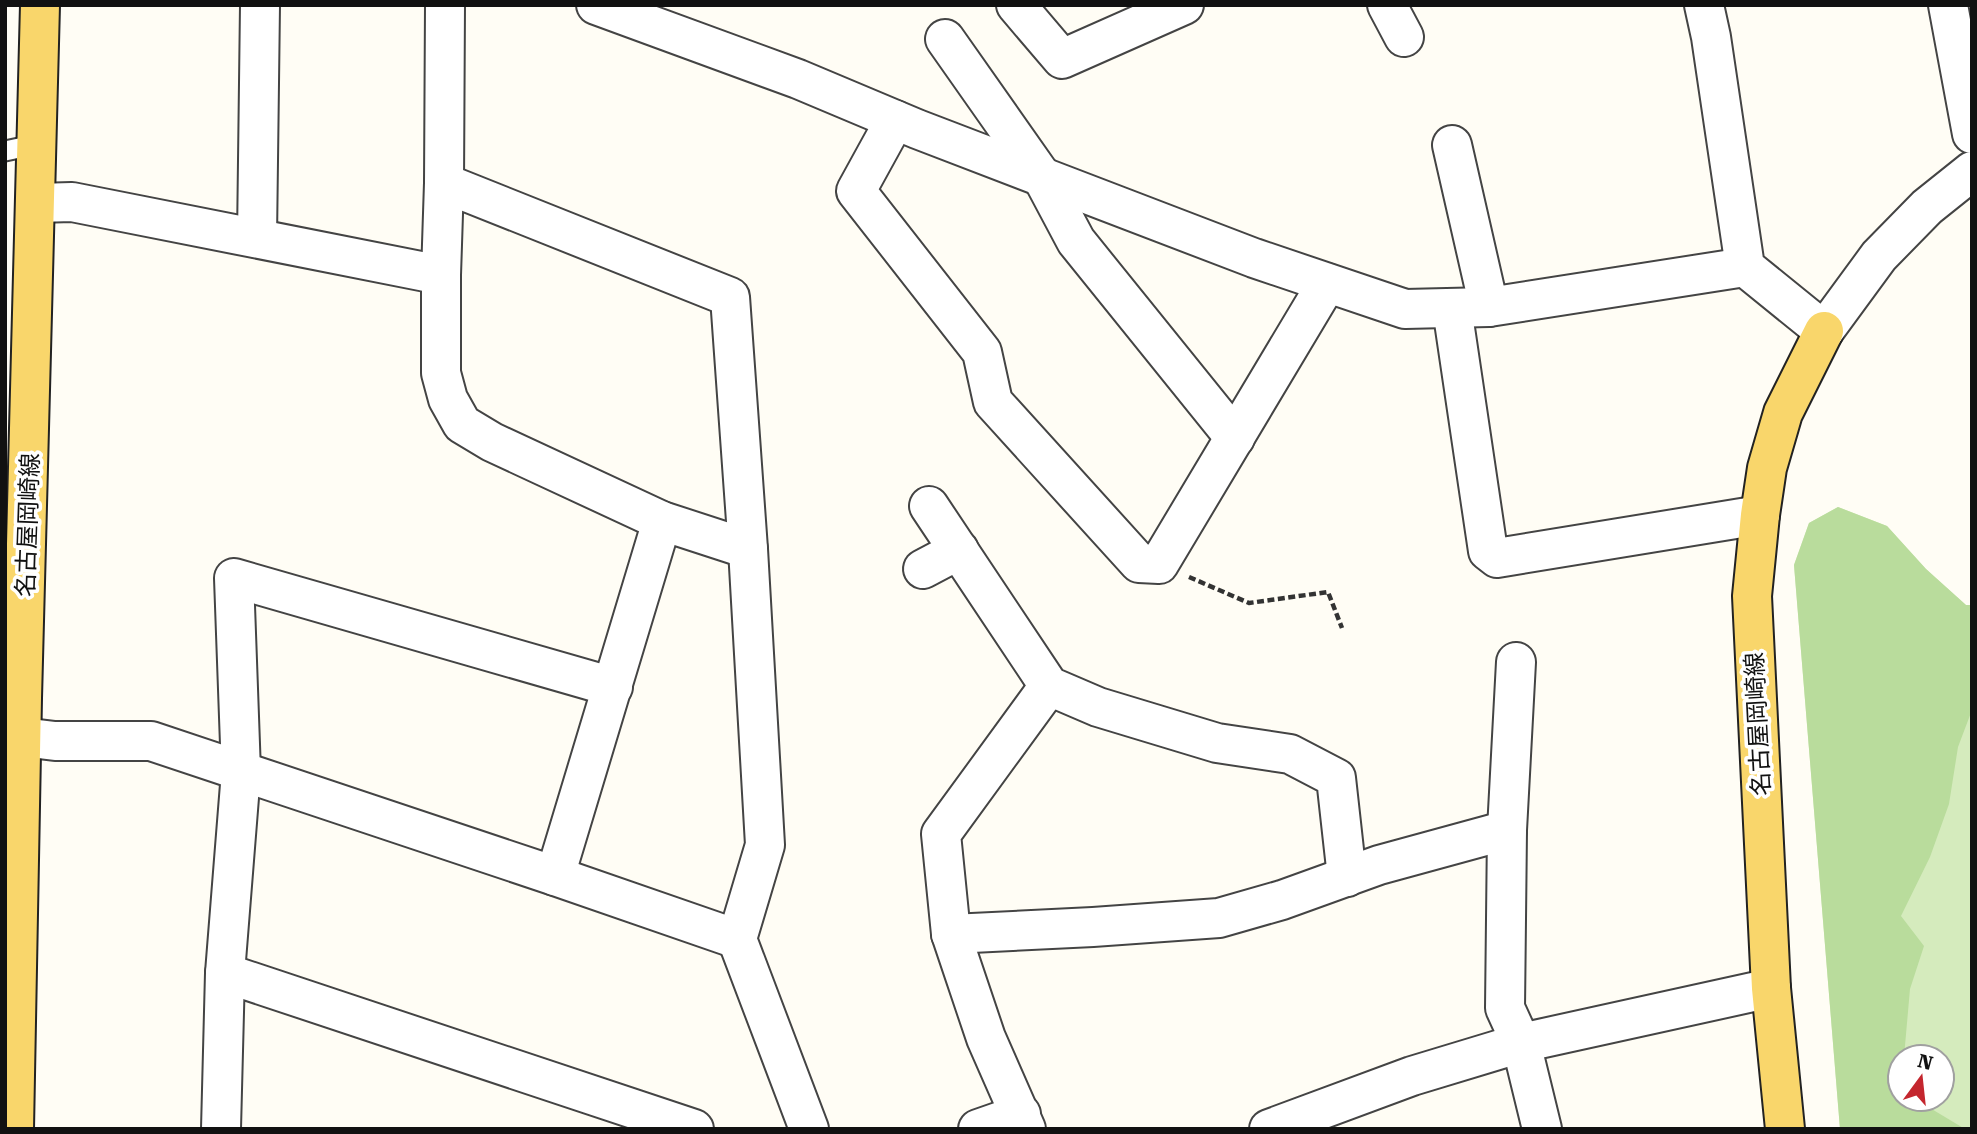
<svg xmlns="http://www.w3.org/2000/svg" width="1977" height="1134" font-family="'Roboto Serif','Noto Sans JP',serif">
<rect width="100%" height="100%" fill="#fffdf5"/>
<!-- green -->
<path fill="#d5ebbd" fill-rule="evenodd" d="M1838,507L1887,526L1926,569L1966,605H1972V1129H1840L1794,565L1809,523ZM1900,1057H1942V1099H1900Z"/>
<!-- forest -->
<polygon fill="#b9dc9c" points="1838,507 1887,526 1926,569 1966,605 1972,605 1972,710 1958,747 1949,804 1930,857 1901,916 1924,946 1910,989 1904,1057 1900,1057 1900,1099 1915,1099 1965,1129 1840,1129 1794,565 1809,523"/>
<g fill="none" stroke-linecap="round" stroke-linejoin="round">
<defs>
<polyline id="service" points="5,151 38,144"/>
<g id="minor">
<polyline points="445,5 444,183 441,275 441,373 448,399 462,424 492,442 662,521 748,549"/>
<polyline points="596,5 798,79 917,129 1254,258 1405,309 1489,307 1745,267"/>
<polyline points="1016,5 1062,59 1184,5"/>
<polyline points="1387,5 1404,37"/>
<polyline points="1704,5 1711,37 1745,267 1824,331"/>
<polyline points="1948,5 1972,134"/>
<polyline points="945,39 1042,177 1076,241 1235,438"/>
<polyline points="895,120 856,191 982,352 993,402 1139,563 1159,564 1327,283"/>
<polyline points="1452,145 1489,307"/>
<polyline points="444,183 730,297 748,549 765,845 737,939 809,1129"/>
<polyline points="37,203 72,202 441,275"/>
<polyline points="257,238 260,5"/>
<polyline points="1452,308 1488,551 1497,558 1760,515"/>
<polyline points="929,506 1049,686 1098,707 1217,743 1290,754 1336,778 1347,877"/>
<polyline points="923,569 959,550"/>
<polyline points="1516,662 1507,830 1505,1008 1521,1043 1542,1129"/>
<polyline points="22,737 55,741 151,741 555,876 737,939"/>
<polyline points="555,876 662,521"/>
<polyline points="951,934 1093,927 1219,918 1282,900 1379,865 1507,830"/>
<polyline points="225,973 694,1129"/>
<polyline points="221,1129 225,973 241,772 234,578 613,687"/>
<polyline points="978,1129 1021,1114"/>
<polyline points="1026,1129 986,1038 951,934 941,834 1049,686"/>
<polyline points="1269,1129 1412,1076 1521,1043 1771,988"/>
</g>
<polyline id="tertiary" points="1824,331 1879,256 1927,207 1972,171"/>
<g id="primary">
<polyline points="14,1129 22,698 40,5"/>
<polyline points="1785,1129 1771,988 1752,596 1760,515 1767,468 1783,413 1824,331"/>
</g>
</defs>
<!-- service casing -->
<use href="#service" stroke="#444" stroke-width="23"/>
<!-- minor casing -->
<use href="#minor" stroke="#444" stroke-width="42"/>
<!-- tertiary casing -->
<use href="#tertiary" stroke="#444" stroke-width="42"/>
<!-- primary casing -->
<use href="#primary" stroke="#222" stroke-width="42"/>
<!-- path -->
<polyline stroke="#333" stroke-width="4.5" stroke-dasharray="7 3.5" stroke-linecap="butt" points="1189,577 1249,603 1328,592 1342,628"/>
<!-- service -->
<use href="#service" stroke="#fff" stroke-width="19"/>
<!-- minor -->
<use href="#minor" stroke="#fff" stroke-width="38"/>
<!-- tertiary -->
<use href="#tertiary" stroke="#fff" stroke-width="38"/>
<!-- primary -->
<use href="#primary" stroke="#f9d66b" stroke-width="38"/>
</g>
<g text-anchor="middle" dominant-baseline="central" stroke-width="7" stroke-linejoin="round" paint-order="stroke">
<!-- street labels -->
<g font-size="24" fill="#111" stroke="#fff">
<text transform="translate(28 525) rotate(-88)">名古屋岡崎線</text>
<text transform="translate(1758 724) rotate(-93)">名古屋岡崎線</text>
</g>
</g>
<!-- border -->
<rect width="1977" height="1134" fill="none" stroke="#111111" stroke-width="14"/>
<!-- north arrow -->
<g transform="translate(1921 1078) rotate(15)"><circle r="33" fill="#ffffff" stroke="#a0a0a0" stroke-width="2"/>
<path d="M0-5L12 26L0 18L-12 26Z" fill="#c4262e"/>
<text y="-10" font-size="19" font-weight="bold" text-anchor="middle" fill="#111111">N</text>
</g>
</svg>
